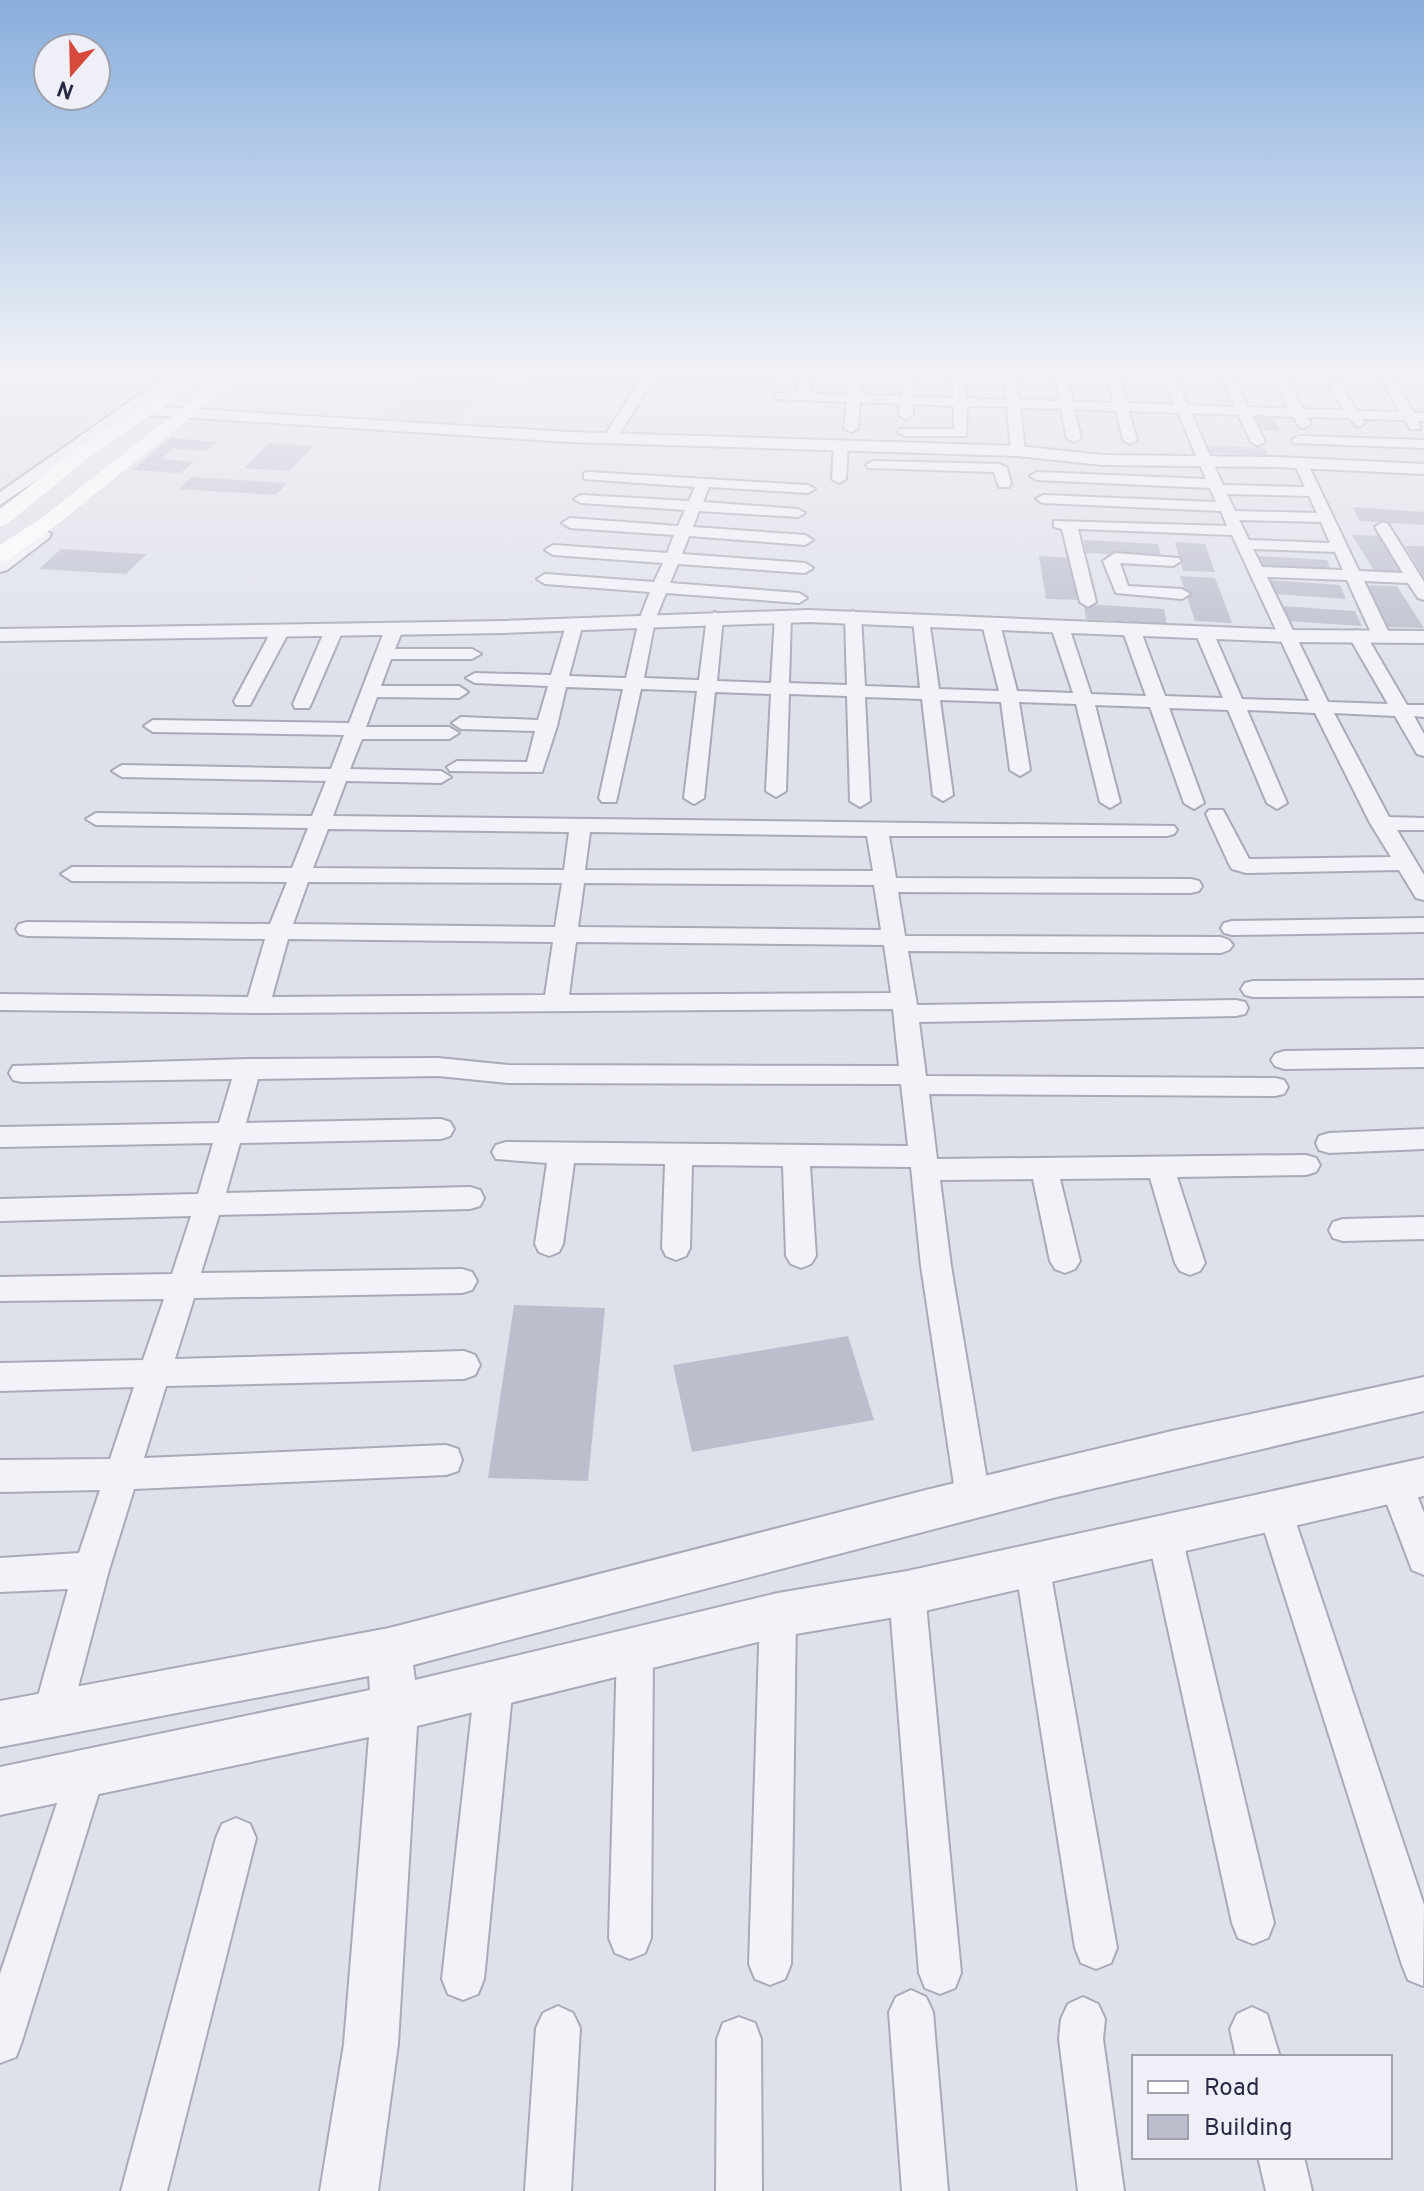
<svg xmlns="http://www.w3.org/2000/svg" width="1424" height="2191" font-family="Overpass,sans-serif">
<rect width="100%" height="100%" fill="#dfe1ea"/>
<!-- built -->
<polygon fill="#d1d3df" points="379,372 778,372 771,392 497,380 457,424 376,417 419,375"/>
<!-- building -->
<g fill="#bcbecd">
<polygon points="1249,416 1273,416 1281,431 1257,430"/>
<polygon points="170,438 218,442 207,451 173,449 161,459 194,462 180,473 132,470"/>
<polygon points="269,443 313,446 289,471 244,468"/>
<polygon points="1208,446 1265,448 1268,455 1211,453"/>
<polygon points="192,477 287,483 276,495 179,489"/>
<polygon points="1353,507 1424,512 1424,525 1359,521"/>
<polygon points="1352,535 1385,536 1411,573 1375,572"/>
<polygon points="1084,540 1158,544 1161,557 1086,553"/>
<polygon points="1175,542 1205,544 1215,572 1183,571"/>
<polygon points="1405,546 1424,546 1424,578"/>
<polygon points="61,549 111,552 147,554 126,574 39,569"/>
<polygon points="1039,556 1072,558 1081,600 1046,599"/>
<polygon points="1257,556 1327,560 1332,573 1262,569"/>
<polygon points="1180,576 1215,578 1232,623 1195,621"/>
<polygon points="1269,580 1340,585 1346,599 1274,594"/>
<polygon points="1361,585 1397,586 1424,628 1387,627"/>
<polygon points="1084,604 1164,609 1167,624 1086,619"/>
<polygon points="1282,606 1355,611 1362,626 1287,621"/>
<polygon points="514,1305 605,1308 588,1481 488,1478"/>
<polygon points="848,1336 874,1420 692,1452 673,1365"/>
</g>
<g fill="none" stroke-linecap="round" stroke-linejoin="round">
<defs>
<g id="minor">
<polygon points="646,372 658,372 619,435 609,435 607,432"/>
<path d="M800,372H812L809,393L848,394L851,372H863L861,395L901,396L902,372H914L913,397L953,398V372H965L966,398L1006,400L1003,372H1015L1019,400L1060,401L1054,372H1066L1073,402L1114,403L1106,372H1118L1127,403L1174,405L1161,372H1173L1187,405L1235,407L1218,372H1230L1248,407L1289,409L1274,379L1280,375L1286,379L1303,409L1344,410L1328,384L1334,380L1338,381L1357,411L1400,412L1377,372H1389L1414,413H1424V421H1418L1420,429H1410L1405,420L1362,419L1365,423L1358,427L1349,418L1307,417L1311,424L1304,428L1299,427L1294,417L1252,415L1265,442L1258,446L1251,442L1238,415L1191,413L1223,485L1305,487L1294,463L1306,460L1359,571L1403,573L1375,527L1383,522L1388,524L1424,582V600L1418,598L1408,583L1364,581L1390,635L1381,640L1372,635L1347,580L1267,577L1328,702L1388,704L1348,635L1357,630L1366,635L1407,705H1424V717L1414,716L1424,734V756L1417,754L1395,716L1334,713L1389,817L1424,818V830H1397L1424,875V900L1416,898L1399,870L1246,873L1232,869L1229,864L1206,814L1209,810H1223L1249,859L1391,857L1370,823L1315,713L1247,710L1287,803L1277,809L1267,803L1228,710L1169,708L1204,803L1194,809L1184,803L1150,707L1095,705L1120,802L1110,808L1100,802L1076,704L1019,702L1030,770L1020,776L1010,770L1001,702L940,700L953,795L943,801L933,795L922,699L865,697L870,801L860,807L850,801L847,696L789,694L786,791L776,797L766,791L771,694L715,692L704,798L694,804L684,798L697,691L641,689L616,802H602L599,798L623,689L566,687L557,726L542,772L450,771L447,767L457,761L527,762L535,731L461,729L452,723L461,717L538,720L548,686L475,683L466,678L475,673L551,675L568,619H580L583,623L569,676L626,678L639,620L650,592L545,584L537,579L545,574L654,582L663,563L553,555L545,550L553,545L667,553L674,535L570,528L562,523L570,518L678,526L685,510L581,503L574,499L581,495L689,501L695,487L584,479V473L589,472L808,485L815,489L808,493L709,487L703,502L798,509L805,513L798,517L699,511L693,527L805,535L813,540L805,545L689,536L682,554L805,563L813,568L805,573L678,564L670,583L799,593L807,598L799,603L666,593L655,620L644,678L699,680L707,617L715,612L723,617L717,681L771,683L775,616L783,611L791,616L789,683L847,685L845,616L853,611L861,616L865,686L920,688L913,620L921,615L929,620L939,689L999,691L982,624L991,619L1000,624L1017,691L1073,693L1051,627L1060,622L1069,627L1091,694L1146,696L1122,629L1131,624L1140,629L1165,696L1223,698L1195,632L1204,627L1213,632L1242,699L1309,701L1232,535L1078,529L1096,602L1088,607L1080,602L1062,529L1054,527V521L1227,526L1221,511L1043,503L1036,499L1043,495L1216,502L1210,488L1037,480L1030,476L1037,472L1206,479L1178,413L1129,411L1137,440L1130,444L1123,440L1116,411L1074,409L1081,438L1074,442L1067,438L1061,409L1020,408L1025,451L1018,455L1011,451L1007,407L967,406L966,436H905L898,432L900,429H954V406L913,404V415L906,419L899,415L900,404L860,402L858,428L851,432L844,428L847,402L775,399V393H796ZM1227,494L1309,496L1317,513L1235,511ZM1239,520L1321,522L1330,543L1249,540ZM1253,549L1335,552L1343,570L1262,567Z"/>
<polygon points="1299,436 1424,440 1424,448 1294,443 1292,440"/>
<polygon points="841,440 848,444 846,479 839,483 832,479 834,444"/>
<polygon points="873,461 1000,464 1007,468 1011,484 1009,487 999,487 994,472 868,468 866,465"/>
<polygon points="1115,553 1179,558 1181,561 1173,566 1120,563 1128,586 1182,589 1190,594 1182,599 1116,593 1103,561"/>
<path d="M394,624L403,629L395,649H472L481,654L472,659H391L381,686H459L468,692L459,698L377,697L366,727H449L459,733L449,739H362L350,769L441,771L451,777L441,783L346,781L333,816L1174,826L1177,830L1174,834L1167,836H889L896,878L1191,879L1199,881L1202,886L1199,891L1191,893L898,892L905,936L1221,937L1229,940L1233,945L1229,950L1221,953L908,951L917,1005L1236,1000L1245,1002L1248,1008L1245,1014L1236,1016L919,1022L926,1076L1275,1078L1284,1080L1288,1087L1284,1094L1275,1096L929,1094L937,1159L1306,1155L1316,1158L1320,1165L1316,1172L1306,1175L1177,1177L1205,1263L1200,1271L1190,1275L1180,1271L1175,1263L1150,1178L1060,1179L1080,1261L1075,1269L1065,1273L1055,1269L1050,1261L1033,1179L940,1180L951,1266L990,1498L985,1509L973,1514L961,1509L956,1498L921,1266L911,1167L810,1166L816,1256L811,1264L801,1268L791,1264L786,1256L783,1166L692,1165L690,1248L686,1256L676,1260L666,1256L662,1248L665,1164L574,1163L563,1244L559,1252L549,1256L539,1252L535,1244L547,1163L496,1159L492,1152L496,1145L506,1142L908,1146L901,1084L508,1083L438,1076L258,1079L246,1123L441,1119L450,1122L454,1129L450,1136L441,1139L240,1143L226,1193L470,1187L480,1190L484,1198L480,1206L470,1209L219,1215L201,1273L462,1269L472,1272L477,1281L472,1290L462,1293L194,1298L175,1359L464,1351L475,1355L480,1365L475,1375L464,1379L166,1386L144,1458L446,1445L458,1449L462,1460L458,1471L446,1475L134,1489L109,1570L71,1714L65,1727L52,1733L39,1727L33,1714L68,1589L0,1592V1558L79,1553L100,1490L0,1492V1460L110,1459L134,1387L0,1391V1363L143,1360L164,1299L0,1301V1277L172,1274L191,1216L0,1221V1199L198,1194L213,1143L0,1147V1127L219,1123L232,1079L22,1082L13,1080L9,1073L13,1066L248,1059L438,1058L508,1065L899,1066L893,1009L258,1013L0,1010V994L248,997L265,939L27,936L19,934L16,929L19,924L27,922L270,924L287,882L72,881L61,874L72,867L292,868L308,828L96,825L86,819L96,813L312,816L326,781L122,777L112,771L122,765L331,769L344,735L153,732L144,726L153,720L349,723L385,629ZM328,829L569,832L564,870L313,868ZM590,832L867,836L873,871L585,870ZM308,882L562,883L555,927L293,924ZM584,883L874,885L881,930L578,927ZM288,939L553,942L545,995L272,997ZM576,942L884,945L891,993L569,995Z"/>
<polygon points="281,625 290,630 252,701 250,705 236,705 234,701 272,630"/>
<polygon points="334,625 343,630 311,704 309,708 295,708 293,704 325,630"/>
<polygon points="1424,918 1424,932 1232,935 1224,933 1221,928 1224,923 1232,921"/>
<polygon points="1424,980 1424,996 1253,997 1245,995 1241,989 1245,983 1253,981"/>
<polygon points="1424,1049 1424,1067 1284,1069 1275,1066 1271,1060 1275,1054 1284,1051"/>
<polygon points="1424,1129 1424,1149 1329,1153 1319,1150 1316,1143 1319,1136 1329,1133"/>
<polygon points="1424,1217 1424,1239 1343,1241 1333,1238 1329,1230 1333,1222 1343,1219"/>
<polygon points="1396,1467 1408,1472 1424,1513 1424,1575 1412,1570 1379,1483 1384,1472"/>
<polygon points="1275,1495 1287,1500 1292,1511 1424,1905 1423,1986 1408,1980 1402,1965 1258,1511 1263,1500"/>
<polygon points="1165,1520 1177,1525 1182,1537 1274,1923 1268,1938 1253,1944 1238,1938 1232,1923 1148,1537 1153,1525"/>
<polygon points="1032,1547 1044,1552 1049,1564 1117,1948 1111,1963 1096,1969 1081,1963 1075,1948 1015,1564 1020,1552"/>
<polygon points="907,1575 920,1581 925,1593 961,1973 955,1988 940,1994 925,1988 919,1973 889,1593 894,1581"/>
<polygon points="778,1597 791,1602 796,1615 791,1964 785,1979 770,1985 755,1979 749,1964 760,1615 765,1602"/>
<polygon points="635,1632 648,1637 653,1650 651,1938 645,1953 630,1959 615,1953 609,1938 617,1650 622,1637"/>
<polygon points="494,1665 507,1671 513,1684 484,1979 478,1994 463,2000 448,1994 442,1979 475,1684 481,1671"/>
<polygon points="86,1754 100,1759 105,1773 22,2041 16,2057 0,2063 0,1974 67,1773 72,1759"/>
<polygon points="236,1818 250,1824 256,1838 167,2191 121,2191 216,1838 222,1824"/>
<polygon points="911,1990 926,1997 933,2012 948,2191 902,2191 889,2012 896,1997"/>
<polygon points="1083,1997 1098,2004 1105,2019 1103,2039 1124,2191 1078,2191 1059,2039 1061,2019 1068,2004"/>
<polygon points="558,2006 573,2013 580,2028 571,2191 525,2191 536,2028 543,2013"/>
<polygon points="1252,2007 1267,2014 1280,2057 1236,2057 1230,2029 1237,2014"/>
<polygon points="739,2017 755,2023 761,2039 762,2191 716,2191 717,2039 723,2023"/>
<polygon points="1258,2157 1304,2157 1312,2191 1266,2191"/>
</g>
<g id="tertiary">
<polygon points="172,372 190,372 145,406 569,432 1018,446 1102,455 1276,457 1424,464 1424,474 1276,467 1102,465 1018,456 569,442 148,415 142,413 141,409 0,505 0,492"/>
<polygon points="42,528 51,534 49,538 7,570 0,572 0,557"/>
<polygon points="809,610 1287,630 1424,631 1424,643 1287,642 809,622 504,633 0,641 0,629 504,621"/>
<polygon points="1424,1377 1424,1411 1053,1498 413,1665 415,1680 778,1593 907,1571 1424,1458 1424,1496 907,1615 778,1637 417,1726 398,2044 378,2191 320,2191 344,2044 369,1737 0,1815 0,1767 370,1690 369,1676 0,1747 0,1701 389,1628 930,1489 1176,1430"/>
</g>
</defs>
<!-- minor casing -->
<use href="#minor" stroke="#a8aab8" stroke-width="4"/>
<!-- tertiary casing -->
<use href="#tertiary" stroke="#a8aab8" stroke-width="4"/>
<!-- minor -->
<use href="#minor" fill="#f2f3f8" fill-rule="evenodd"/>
<!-- tertiary -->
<use href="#tertiary" fill="#f2f3f8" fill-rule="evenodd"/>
<!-- secondary -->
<g fill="#fff" fill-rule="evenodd">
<polygon points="228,372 247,372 54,527 8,560 0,562 0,545 40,519"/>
<polygon points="182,380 188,381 191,385 188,389 88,458 7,524 0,526 0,510 74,450"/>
</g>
</g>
<!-- sky -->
<linearGradient id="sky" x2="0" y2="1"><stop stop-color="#88aedd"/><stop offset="0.55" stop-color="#f1f2f6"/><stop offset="1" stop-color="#f1f2f6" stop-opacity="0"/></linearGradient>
<rect width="1424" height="679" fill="url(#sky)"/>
<!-- legend -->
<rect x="1132" y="2055" width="260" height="104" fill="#eff0f7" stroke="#9fa1af" stroke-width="2"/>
<rect x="1148" y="2081" width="40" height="12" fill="#ffffff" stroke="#9fa1af" stroke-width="2"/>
<text x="1204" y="2095" font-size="24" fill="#272a42">Road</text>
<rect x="1148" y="2115" width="40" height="24" fill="#bcbecd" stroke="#9fa1af" stroke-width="2"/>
<text x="1204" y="2135" font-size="24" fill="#272a42">Building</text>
<!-- north arrow -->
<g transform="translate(72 72) rotate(200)"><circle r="38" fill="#eff0f7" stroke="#9fa1af" stroke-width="2"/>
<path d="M0-6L14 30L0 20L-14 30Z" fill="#d74a3b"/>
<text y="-12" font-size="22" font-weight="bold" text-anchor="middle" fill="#272a42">N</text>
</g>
</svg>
